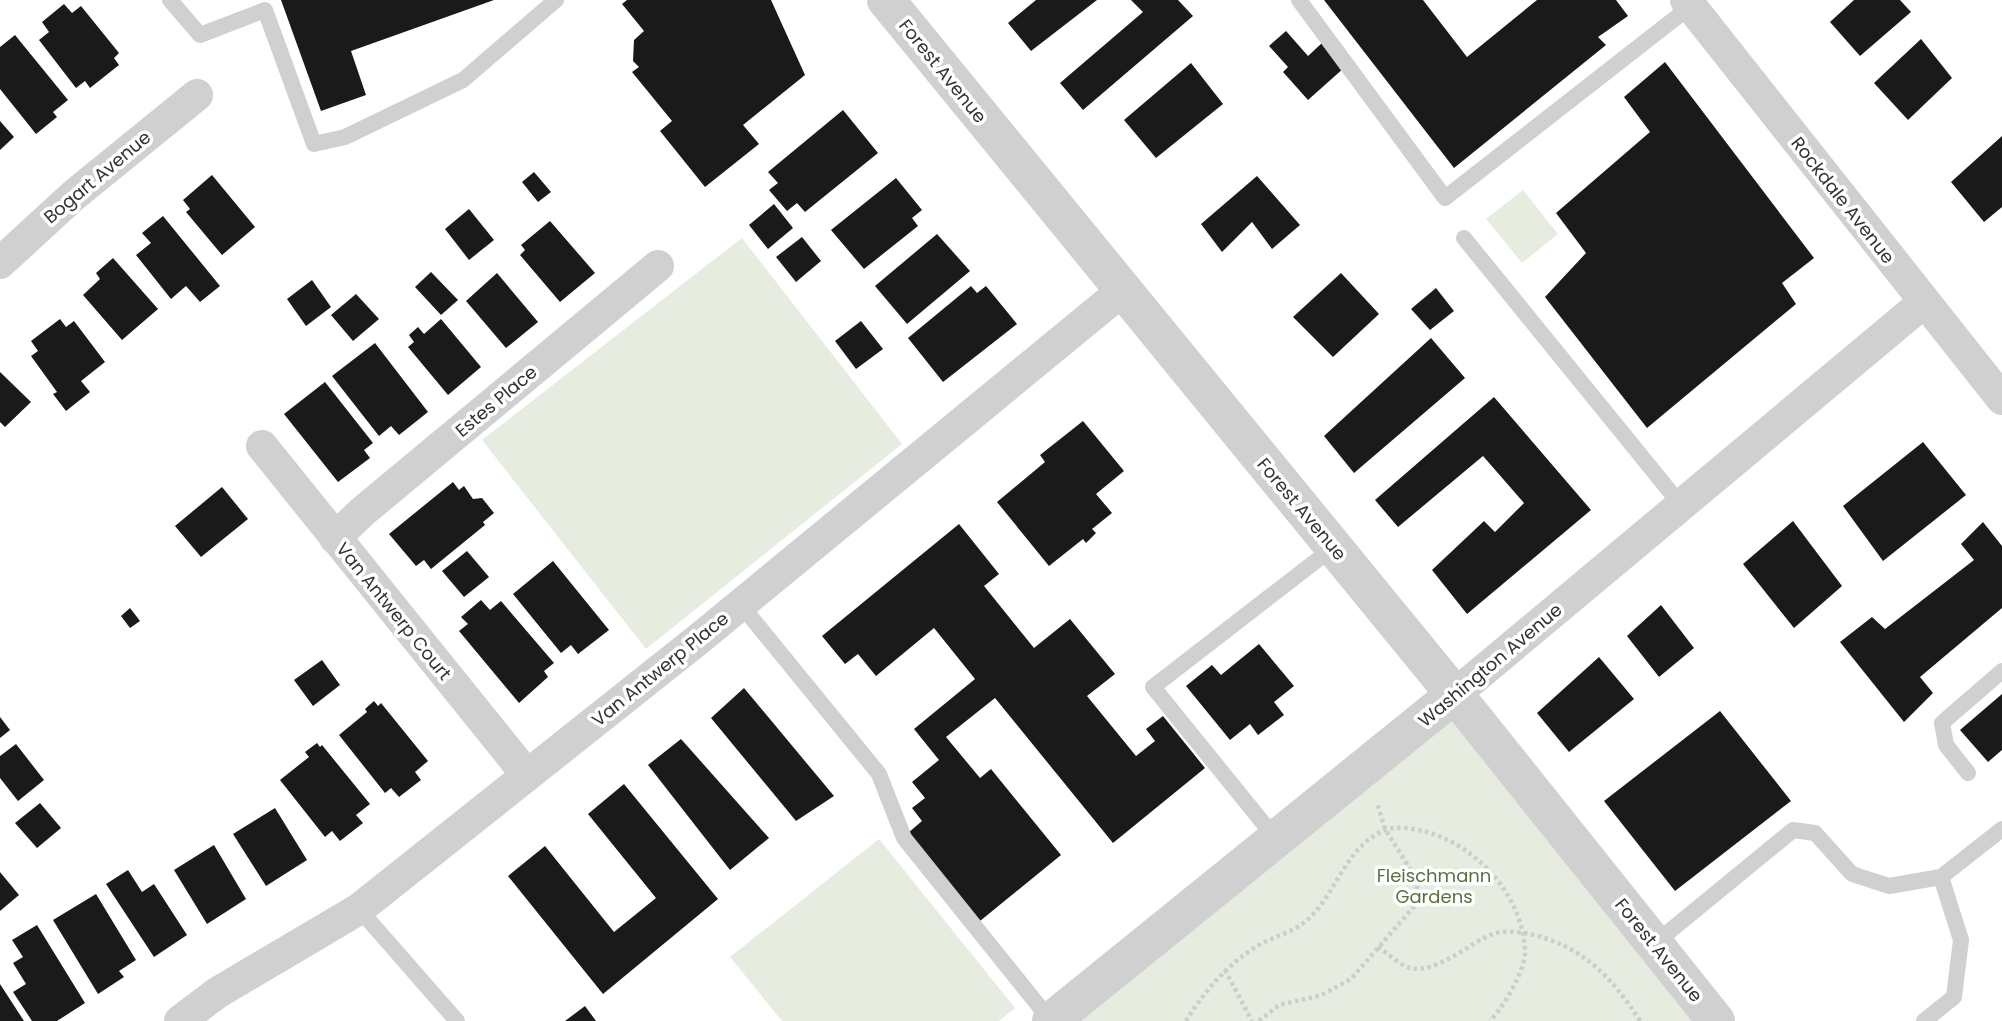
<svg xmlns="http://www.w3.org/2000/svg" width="2002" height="1021" font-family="Poppins,sans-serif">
<rect width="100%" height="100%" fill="#fff"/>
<!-- green -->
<g fill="#e6ecdf">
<polygon points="1523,190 1558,234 1522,263 1486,219"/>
<polygon points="742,238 902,444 646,649 482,440"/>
<polygon points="1454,695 1716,1021 1051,1021"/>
<polygon points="879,839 1015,1008 999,1021 782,1021 730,957"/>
</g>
<!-- building -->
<g fill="#1a1a1a">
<polygon points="281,0 494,0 351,51 366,95 321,111"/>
<polygon points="627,0 771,0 805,75 743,125 759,144 705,187 660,131 672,121 632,72 639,67 633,61 634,40 644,31 622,4"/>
<polygon points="1036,0 1097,0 1031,51 1008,23"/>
<polygon points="1131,0 1178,0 1193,16 1083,110 1060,83 1143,12"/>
<polygon points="1324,0 1423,0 1467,57 1537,0 1616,0 1628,16 1598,37 1606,45 1454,168"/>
<polygon points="1854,0 1900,0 1911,12 1860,56 1830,22"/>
<polygon points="64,4 72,13 81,6 119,53 114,58 119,65 90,88 85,81 76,88 39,40 49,32 42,22"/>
<polygon points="1286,31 1308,56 1322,43 1345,67 1308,100 1283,72 1288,67 1269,46"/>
<polygon points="15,35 68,100 53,112 57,117 36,134 0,89 0,47"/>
<polygon points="1921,39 1952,78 1908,120 1874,83"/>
<polygon points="1665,62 1814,258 1782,283 1796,304 1647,428 1545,297 1586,253 1556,213 1650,132 1624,97"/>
<polygon points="1191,63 1223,104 1156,158 1124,120"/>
<polygon points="843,110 878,153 805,212 797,203 787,211 769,190 778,183 768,172"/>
<polygon points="0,121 14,137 0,150"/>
<polygon points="2002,136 2002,207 1984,222 1951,182"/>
<polygon points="534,172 551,192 538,202 522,182"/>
<polygon points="212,175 255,227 222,255 186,212 190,209 183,200"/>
<polygon points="1257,176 1300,225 1272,249 1252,222 1222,252 1201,224"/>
<polygon points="896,178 922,210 912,218 918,226 864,269 831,230"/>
<polygon points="774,204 793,228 768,249 749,225"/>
<polygon points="469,209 494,240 469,260 445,229"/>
<polygon points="163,216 220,286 200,302 186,286 171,299 136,255 151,243 142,233"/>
<polygon points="550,221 595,273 560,302 520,255 525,250 521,245"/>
<polygon points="937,234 970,271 907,324 875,286"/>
<polygon points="802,237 821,261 796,282 776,257"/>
<polygon points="113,258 158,309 122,340 83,295 100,279 96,273"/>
<polygon points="431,272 458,300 441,315 415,287"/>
<polygon points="497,273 538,322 506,348 466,301"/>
<polygon points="1341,273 1379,314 1333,357 1293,317"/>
<polygon points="312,280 331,307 306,326 287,299"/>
<polygon points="971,286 977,293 986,286 1017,324 943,382 908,338"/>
<polygon points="1436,288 1454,311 1430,330 1411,309"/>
<polygon points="356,294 379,319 353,341 331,315"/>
<polygon points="60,319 66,327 74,321 105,362 81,381 90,392 66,411 53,394 57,392 31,356 38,351 31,341"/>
<polygon points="441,319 481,367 448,395 408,347 414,342 409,335 418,327 424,334"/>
<polygon points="861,321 883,349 856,369 835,341"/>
<polygon points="1431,338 1465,378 1354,473 1324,436"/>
<polygon points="375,343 428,412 399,435 391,426 379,436 332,376"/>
<polygon points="0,372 31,402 5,427 0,422"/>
<polygon points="325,382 373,443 364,450 370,458 338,482 284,414"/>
<polygon points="1494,397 1591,510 1467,614 1432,570 1484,521 1495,532 1524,503 1483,456 1398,527 1375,500"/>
<polygon points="1083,421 1124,471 1096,494 1112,513 1092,529 1096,533 1086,543 1083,539 1049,566 997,502 1045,462 1040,455"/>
<polygon points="1923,442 1966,495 1883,561 1843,506"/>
<polygon points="453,482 459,490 464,486 473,499 482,498 494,513 483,522 485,525 431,569 424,560 416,566 389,534"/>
<polygon points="222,487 248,519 201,557 175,526"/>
<polygon points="1793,521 1842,586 1794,628 1743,564"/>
<polygon points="1983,522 2002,546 2002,608 1920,677 1933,693 1904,722 1840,642 1872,617 1885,629 1974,560 1961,544"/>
<polygon points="959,524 999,574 984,586 1034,648 1070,619 1115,674 1087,696 1136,756 1155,741 1146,729 1163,716 1205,768 1113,843 995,698 946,737 980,778 991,769 1061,855 980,921 908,833 922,821 912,808 925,798 912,782 939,760 914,729 975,679 934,628 876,676 858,654 845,664 822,636"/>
<polygon points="467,551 489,577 464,597 442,571"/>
<polygon points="553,561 609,630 578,654 571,645 561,653 513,594"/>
<polygon points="481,600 490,610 501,601 554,663 544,671 548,677 519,703 459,631 468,624 461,617"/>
<polygon points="1661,605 1694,648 1659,677 1627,636"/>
<polygon points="130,608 140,621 130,628 121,616"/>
<polygon points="1259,644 1294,686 1274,702 1284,715 1258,735 1250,724 1230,740 1186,686 1212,665 1221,675"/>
<polygon points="1599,657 1634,699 1569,752 1537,713"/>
<polygon points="322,660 340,685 313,706 294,680"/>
<polygon points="744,688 834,796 796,821 711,718"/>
<polygon points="2002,694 2002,750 1988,762 1960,730"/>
<polygon points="374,701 378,706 381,703 428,761 415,772 421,780 399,797 391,788 385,793 339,735 367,712 365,709"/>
<polygon points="1720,711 1791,801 1675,891 1604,801"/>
<polygon points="0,717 10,730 0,738"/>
<polygon points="681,739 769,838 730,870 648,765"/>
<polygon points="317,743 320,747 322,745 370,804 356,815 363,823 340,841 332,831 325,837 280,780 309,757 305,752"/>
<polygon points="16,744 44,780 18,801 0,778 0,756"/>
<polygon points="624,784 718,899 603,994 508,876 545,846 614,932 656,898 588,814"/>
<polygon points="40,803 61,828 37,848 15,823"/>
<polygon points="275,808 307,860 266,886 233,834"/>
<polygon points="214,845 246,899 207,924 174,870"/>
<polygon points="128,870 142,892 154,884 187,935 154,957 106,884"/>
<polygon points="0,872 19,895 0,911"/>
<polygon points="96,894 136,960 119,971 124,977 98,994 53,920"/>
<polygon points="37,925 85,1003 57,1021 32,1021 13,992 26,984 13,963 23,957 12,940"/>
<polygon points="0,984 24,1021 0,1021"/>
<polygon points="585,1006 596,1021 565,1021"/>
</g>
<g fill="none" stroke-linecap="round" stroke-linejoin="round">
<!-- path -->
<g stroke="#cdcdcd" stroke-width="4.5" stroke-dasharray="3.5 3.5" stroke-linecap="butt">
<path d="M1378,947C1387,953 1400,965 1410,968C1437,974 1469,943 1493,934C1504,930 1519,932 1530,934C1582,946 1612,977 1640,1021"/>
<polyline points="1225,970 1252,1021"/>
<path d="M1186,1021C1203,993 1226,966 1254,948C1270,937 1291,934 1306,921C1336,896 1345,846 1385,830C1397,825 1415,829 1427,832C1477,846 1523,896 1525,951C1526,970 1502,1009 1490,1021"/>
<polyline points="1259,1021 1279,1005 1322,995 1351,979 1417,903 1417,880 1385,829 1377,803"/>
</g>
<!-- service -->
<g stroke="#d0d0d0" stroke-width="16">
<polyline points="170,0 200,35 265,10 314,144 345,137 463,80 556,0"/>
<polyline points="1299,0 1445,198 1691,6"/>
<polyline points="1464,238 1681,505"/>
<polyline points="741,605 879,774 904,838 1051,1021"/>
<polyline points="1968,773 1946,745 1942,723 2002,671"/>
<polyline points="1276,839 1153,687 1334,547"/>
<polyline points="359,909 457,1021"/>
<polyline points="1654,944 1793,830 1815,833 1852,874 1889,886 1941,877 2002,829"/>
<polyline points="1924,1021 1954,997 1961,940 1941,877"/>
</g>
<!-- minor -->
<g stroke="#d0d0d0" stroke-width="32">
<polyline points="1686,0 2002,399"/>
<polyline points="0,263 74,195 197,95"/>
<polyline points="262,446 527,775"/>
<polyline points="335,538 362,512 658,266"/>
<polyline points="1454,695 1923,303"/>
<polyline points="180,1021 217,993 359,909 700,638 1122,291"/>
</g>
<!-- tertiary -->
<g stroke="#d0d0d0" stroke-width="38">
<polyline points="886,0 1472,716 1716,1021"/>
<polyline points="1051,1021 1454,695"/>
</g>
</g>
<g text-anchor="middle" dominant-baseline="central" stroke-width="7" stroke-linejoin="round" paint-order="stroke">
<!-- street labels -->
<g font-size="18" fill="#333" stroke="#fff">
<text transform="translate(943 71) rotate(51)">Forest Avenue</text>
<text transform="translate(97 177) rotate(-40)">Bogart Avenue</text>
<text transform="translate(1843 200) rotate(52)">Rockdale Avenue</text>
<text transform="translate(496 401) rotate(-40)">Estes Place</text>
<text transform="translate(1302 509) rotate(50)">Forest Avenue</text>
<text transform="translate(394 611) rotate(51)">Van Antwerp Court</text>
<text transform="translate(1490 665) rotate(-40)">Washington Avenue</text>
<text transform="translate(660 669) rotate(-39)">Van Antwerp Place</text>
<text transform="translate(1659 950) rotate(51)">Forest Avenue</text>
</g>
<!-- park labels -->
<g font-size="18" fill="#56703f" stroke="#fff">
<text x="1434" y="875">Fleischmann<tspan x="1434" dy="21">Gardens</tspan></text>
</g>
</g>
</svg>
